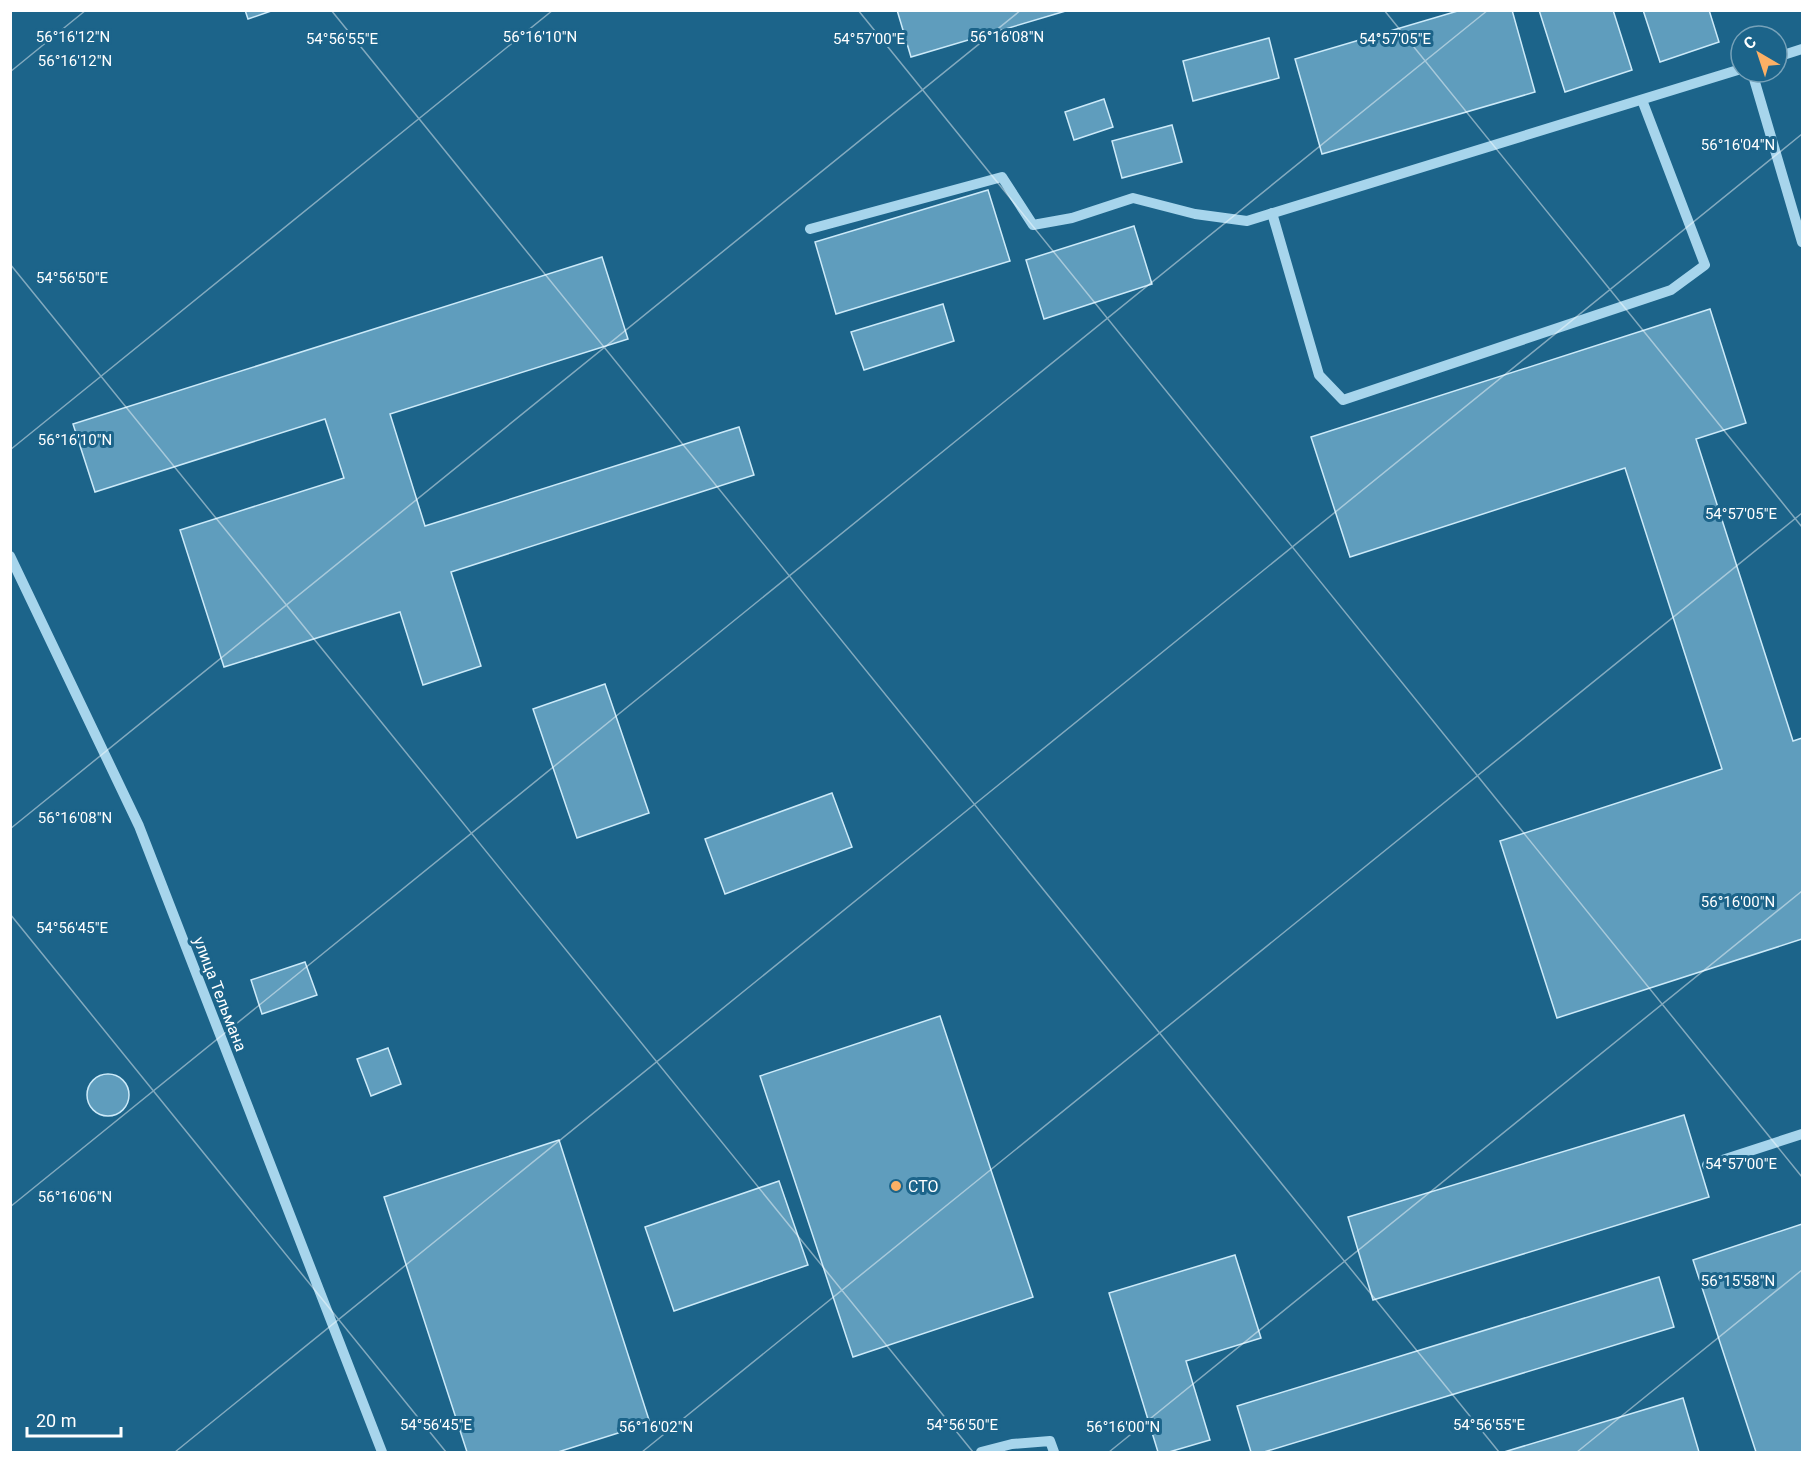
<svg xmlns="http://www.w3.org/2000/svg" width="1813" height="1463" font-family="Roboto,sans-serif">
<rect width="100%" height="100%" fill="#1c648a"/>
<!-- building -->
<g fill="#5f9dbd" stroke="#cceaf9" stroke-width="1.5">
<polygon points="245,10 274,10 248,19"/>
<polygon points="897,10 1069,10 911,57"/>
<polygon points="1461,10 1512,10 1535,92 1322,154 1295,59"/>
<polygon points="1539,10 1613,10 1632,70 1565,92"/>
<polygon points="1643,10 1709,10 1719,42 1660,62"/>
<polygon points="1269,38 1279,78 1193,101 1183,61"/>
<polygon points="1104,99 1113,127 1074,140 1065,112"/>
<polygon points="1172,125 1182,162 1122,178 1112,141"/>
<polygon points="988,190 1010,261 836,314 815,242"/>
<polygon points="1134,226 1152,284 1044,319 1026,260"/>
<polygon points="602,257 628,339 390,414 425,526 739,427 754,475 451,572 481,666 423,685 400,612 224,667 180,530 344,478 325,419 95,492 73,424"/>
<polygon points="943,304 954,341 864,370 851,332"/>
<polygon points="1710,309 1746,423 1696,439 1793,741 1802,738 1802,939 1557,1018 1500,841 1722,769 1625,468 1350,557 1311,437"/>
<polygon points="605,684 649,813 577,838 533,709"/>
<polygon points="832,793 852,847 725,894 705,839"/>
<polygon points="305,962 317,995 262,1014 251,980"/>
<polygon points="940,1016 1033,1297 853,1357 760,1076"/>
<polygon points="388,1048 401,1084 371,1096 357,1059"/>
<circle cx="108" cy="1095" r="21"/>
<polygon points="1684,1115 1709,1197 1373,1300 1348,1217"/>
<polygon points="559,1140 650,1423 558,1452 467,1452 384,1197"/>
<polygon points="779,1181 808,1265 674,1311 645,1227"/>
<polygon points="1802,1224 1802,1452 1756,1452 1693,1260"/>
<polygon points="1235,1255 1261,1338 1186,1361 1210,1440 1169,1452 1158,1452 1109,1293"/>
<polygon points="1659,1277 1674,1327 1264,1452 1251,1452 1237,1406"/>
<polygon points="1683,1398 1699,1452 1504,1452"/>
</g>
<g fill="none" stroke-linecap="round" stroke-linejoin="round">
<!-- minor -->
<g stroke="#a7d5ec" stroke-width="10">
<polyline points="1777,57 1802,49"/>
<polyline points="1752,72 1802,242"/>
<polyline points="1272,213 1319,375 1343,400 1671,290 1705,265 1642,100"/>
<polyline points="810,229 1002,177 1033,225 1072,218 1133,198 1195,214 1247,221 1741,69"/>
<polyline points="10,556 139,826 382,1452"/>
<polyline points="1707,1165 1802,1134"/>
<polyline points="981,1452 1012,1444 1050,1441 1054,1452"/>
</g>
</g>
<!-- ticks -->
<path fill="none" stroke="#fff" stroke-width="1.5" stroke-opacity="0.45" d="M331,10L1499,1452M858,10L1802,1177M1384,10L1802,527M10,72L86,10M10,264L973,1452M10,450L553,10M10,829L1021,10M10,914L446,1452M10,1207L1488,10M175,1452L1802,134M642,1452L1802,513M1109,1452L1802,891M1577,1452L1802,1270"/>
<!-- markers -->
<circle fill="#fcb065" stroke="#1c648a" stroke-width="2" cx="896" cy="1186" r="6"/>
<g text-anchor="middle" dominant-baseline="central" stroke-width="6" stroke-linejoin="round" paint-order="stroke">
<!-- street labels -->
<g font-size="16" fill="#fff" stroke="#1c648a">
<text transform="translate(220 994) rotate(69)">улица Тельмана</text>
</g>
<!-- poi labels -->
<g font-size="16" fill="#fff" stroke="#1c648a" text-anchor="start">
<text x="908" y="1186">СТО</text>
</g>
</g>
<g font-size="15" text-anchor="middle" fill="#fff" stroke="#1c648a" stroke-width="6" stroke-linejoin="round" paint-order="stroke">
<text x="73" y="42">56°16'12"N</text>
<text x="540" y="42">56°16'10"N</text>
<text x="1007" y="42">56°16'08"N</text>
<text x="1395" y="44">54°57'05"E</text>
<text x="342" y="44">54°56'55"E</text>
<text x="869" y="44">54°57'00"E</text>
<text x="75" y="66">56°16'12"N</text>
<text x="1738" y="150">56°16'04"N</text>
<text x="72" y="283">54°56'50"E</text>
<text x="75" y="445">56°16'10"N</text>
<text x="1741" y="519">54°57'05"E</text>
<text x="75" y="823">56°16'08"N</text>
<text x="1738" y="907">56°16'00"N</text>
<text x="72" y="933">54°56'45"E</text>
<text x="1741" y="1169">54°57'00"E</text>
<text x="75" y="1202">56°16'06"N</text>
<text x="1738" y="1286">56°15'58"N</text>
<text x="436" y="1430">54°56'45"E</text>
<text x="962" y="1430">54°56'50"E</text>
<text x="1489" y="1430">54°56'55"E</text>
<text x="656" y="1432">56°16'02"N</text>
<text x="1123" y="1432">56°16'00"N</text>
</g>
<!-- border -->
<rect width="1813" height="1463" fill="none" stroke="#ffffff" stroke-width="24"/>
<!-- north arrow -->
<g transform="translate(1759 54) rotate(321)"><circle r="28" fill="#1c648a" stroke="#77a2b9" stroke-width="1.5"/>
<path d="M0-4.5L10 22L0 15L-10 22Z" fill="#fcb065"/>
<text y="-9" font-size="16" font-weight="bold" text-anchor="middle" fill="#ffffff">С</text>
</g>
<!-- scale -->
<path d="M27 1427v9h94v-9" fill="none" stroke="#ffffff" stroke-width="3"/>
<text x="36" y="1427" font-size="18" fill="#ffffff" stroke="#1c648a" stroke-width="4.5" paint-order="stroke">20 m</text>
</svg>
